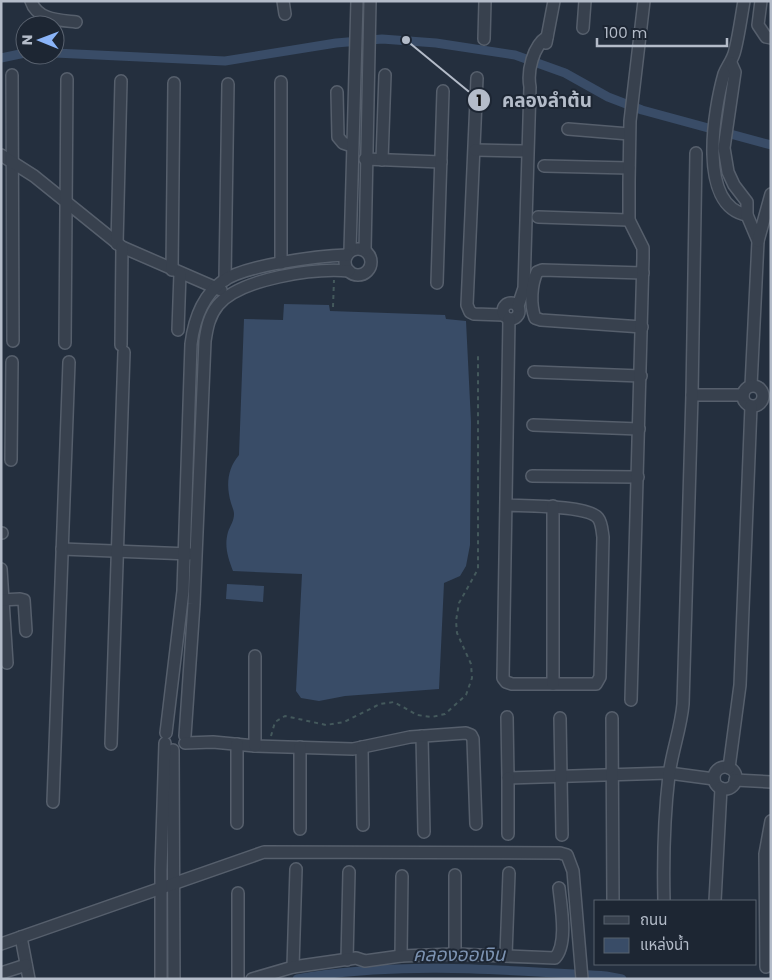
<svg xmlns="http://www.w3.org/2000/svg" width="772" height="980" font-family="Poppins,'Noto Sans Thai',sans-serif">
<rect width="100%" height="100%" fill="#242f3e"/>
<!-- water -->
<g fill="#394c67">
<path d="M284,304L329,305L330,311L445,315L446,319L466,321L471,422L470,545L466,566L460,576L444,583L439,689L345,696L319,701L301,698L296,691L302,574L233,571C228,558 224,546 228,532C230,526 234,521 234,514C234,510 232,507 231,503C226,486 227,469 239,455L244,319L283,320Z"/>
<polygon points="227,584 264,586 263,602 226,599"/>
</g>
<g fill="none" stroke-linecap="round" stroke-linejoin="round">
<!-- canal -->
<g stroke="#394c67" stroke-width="9">
<polyline points="55,53 225,61 336,43 382,39 436,43 515,55 565,73 608,97 642,110 771,145"/>
<polyline points="1,58 25,53"/>
<path d="M297,979C397,961 505,970 606,976L622,979"/>
</g>
<defs>
<g id="minor">
<path d="M31,1C37,20 59,20 76,22"/>
<polyline points="283,1 285,14"/>
<path d="M744,1C741,18 739,34 735,50C733,60 727,66 724,74C714,109 697,206 747,215"/>
<polyline points="761,1 758,25 766,37 771,38"/>
<polyline points="583,28 585,1"/>
<polyline points="484,39 485,1"/>
<polyline points="546,43 554,1"/>
<polyline points="731,63 735,72 724,148 728,172 734,185 747,202 747,215 758,241 751,386"/>
<polyline points="12,75 13,341"/>
<polyline points="477,78 467,305 470,312 474,314 504,315"/>
<polyline points="337,92 338,137 343,143 352,146"/>
<polyline points="568,129 629,134"/>
<polyline points="475,150 527,151"/>
<polyline points="1,155 34,176 122,247 221,290"/>
<polyline points="365,159 441,162"/>
<polyline points="382,160 385,75"/>
<polyline points="544,166 629,168"/>
<polyline points="538,217 629,220"/>
<polyline points="758,241 771,194"/>
<polyline points="117,244 121,81"/>
<circle cx="358" cy="262" r="13"/>
<polyline points="365,250 370,1"/>
<polyline points="350,251 357,1"/>
<polyline points="281,263 281,82"/>
<polyline points="172,270 174,83"/>
<polyline points="225,280 228,84"/>
<polyline points="437,283 443,91"/>
<circle cx="511" cy="311" r="8"/>
<path d="M518,306L524,288L530,87C527,71 533,46 547,37"/>
<path d="M642,327L541,320L535,318C530,304 531,285 537,272L542,270L643,273"/>
<polyline points="178,330 180,273"/>
<polyline points="65,343 67,79"/>
<polyline points="121,345 122,247"/>
<polyline points="534,372 641,376"/>
<circle cx="753" cy="396" r="10"/>
<polyline points="692,395 743,395"/>
<polyline points="533,425 639,429"/>
<polyline points="11,460 12,362"/>
<polyline points="532,476 638,477"/>
<path d="M506,505C524,506 588,505 598,518C602,523 602,531 603,537L600,677L596,684H512L506,682L503,678L509,319"/>
<polyline points="1,533 2,533"/>
<polyline points="62,549 190,554"/>
<polyline points="1,569 7,663"/>
<polyline points="1,600 20,599 24,600 26,631"/>
<polyline points="553,684 553,506"/>
<polyline points="631,700 643,258 643,248 629,220 629,182 630,121 644,1"/>
<polyline points="507,717 508,778 669,773 714,779"/>
<polyline points="560,718 562,835"/>
<polyline points="612,718 613,901"/>
<path d="M166,733L183,591L191,344C194,320 202,296 223,281C245,265 318,256 347,255"/>
<path d="M185,736L194,604L205,341C207,328 209,316 218,305C241,278 315,268 349,271"/>
<polyline points="422,736 424,832"/>
<polyline points="185,743 213,742 255,746 353,749 410,737 466,733 471,735 473,739 476,824"/>
<polyline points="111,744 124,352"/>
<polyline points="255,746 255,656"/>
<polyline points="300,747 300,829"/>
<polyline points="362,747 363,825"/>
<polyline points="173,750 174,979"/>
<circle cx="725" cy="778" r="11"/>
<polyline points="729,768 740,685 751,406"/>
<polyline points="735,780 771,782"/>
<polyline points="53,802 69,362"/>
<polyline points="237,823 237,744"/>
<polyline points="508,834 508,778"/>
<path d="M664,901C663,859 664,817 669,775C672,751 681,728 683,704L692,395L696,153"/>
<polyline points="715,901 721,788"/>
<polyline points="21,937 29,979"/>
<polyline points="1,944 264,852 560,853 567,855 573,871 582,979"/>
<polyline points="455,954 455,875"/>
<polyline points="506,955 509,873"/>
<polyline points="401,956 402,876"/>
<polyline points="347,960 349,872"/>
<polyline points="293,967 296,869"/>
<polyline points="766,967 765,854 771,821"/>
<polyline points="1,973 26,965"/>
<polyline points="161,979 161,870 165,743"/>
<polyline points="238,979 238,893"/>
<path d="M252,979L293,967L356,958L365,961L401,956L455,954L555,958C568,944 561,907 559,888"/>
</g>
</defs>
<!-- minor casing -->
<use href="#minor" stroke="#565f6c" stroke-width="14"/>
<!-- path -->
<g stroke="#44595c" stroke-width="2" stroke-dasharray="4 4" stroke-linecap="butt">
<polyline points="333,307 334,280"/>
<polyline points="271,736 275,722 285,716 326,725 344,722 380,704 394,702 417,715 432,717 445,714 466,695 472,678 471,664 457,633 456,621 459,603 478,569 478,353"/>
</g>
<!-- minor -->
<use href="#minor" stroke="#38414e" stroke-width="11"/>
</g>
<g text-anchor="middle" dominant-baseline="central" stroke-width="4" stroke-linejoin="round" paint-order="stroke">
<!-- water labels -->
<g font-size="19" font-style="italic" fill="#7c92b1" stroke="#1d2633">
<text x="459" y="954">คลองออเงิน</text>
</g>
</g>
<!-- callouts -->
<path fill="none" stroke="#b4bcc9" stroke-width="2" d="M406 40L479 100"/>
<g fill="#b4bcc9" stroke="#1d2633" stroke-width="2">
<circle cx="406" cy="40" r="5"/>
<circle cx="479" cy="100" r="12"/>
</g>
<g font-size="15" text-anchor="middle" font-weight="bold" fill="#111">
<text x="479" y="106">1</text>
</g>
<g font-size="19" text-anchor="middle" font-weight="bold" fill="#b4bcc9" stroke="#1d2633" stroke-width="4" stroke-linejoin="round" paint-order="stroke">
<text x="547" y="107">คลองลำต้น</text>
</g>
<!-- border -->
<rect width="772" height="980" fill="none" stroke="#b4bcc9" stroke-width="5"/>
<!-- legend -->
<rect x="594" y="900" width="162" height="65" fill="#1d2633" stroke="#59626f"/>
<rect x="604" y="916" width="25" height="8" fill="#38414e" stroke="#59626f"/>
<text x="640" y="925" font-size="15" fill="#b4bcc9">ถนน</text>
<rect x="604" y="938" width="25" height="15" fill="#394c67" stroke="#59626f"/>
<text x="640" y="950" font-size="15" fill="#b4bcc9">แหล่งน้ำ</text>
<!-- north arrow -->
<g transform="translate(40 40) rotate(271)"><circle r="24" fill="#1d2633" stroke="#59626f"/>
<path d="M0-4L9 19L0 12L-9 19Z" fill="#8ab4f8"/>
<text y="-8" font-size="14" font-weight="bold" text-anchor="middle" fill="#b4bcc9">N</text>
</g>
<!-- scale -->
<path d="M597 38v8h130v-8" fill="none" stroke="#b4bcc9" stroke-width="2.5"/>
<text x="604" y="38" font-size="15" fill="#b4bcc9" stroke="#1d2633" stroke-width="4" paint-order="stroke">100 m</text>
</svg>
